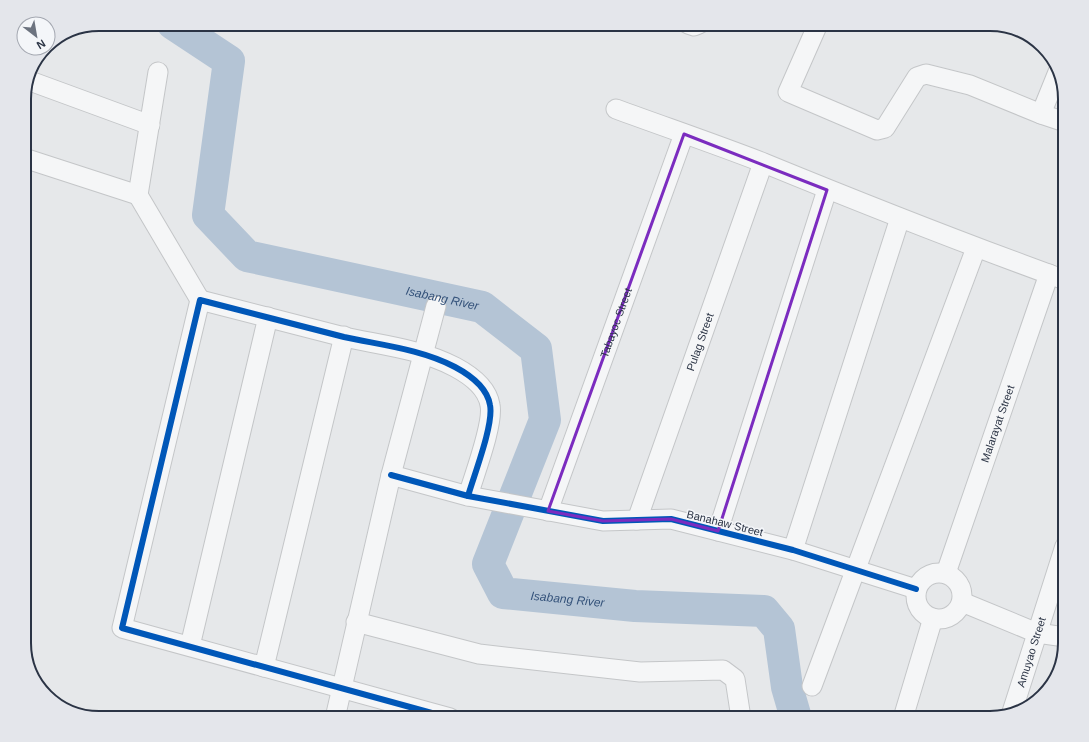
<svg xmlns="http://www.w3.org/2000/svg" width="1089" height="742" font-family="Arial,sans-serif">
<rect width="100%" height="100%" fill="#e6e8ea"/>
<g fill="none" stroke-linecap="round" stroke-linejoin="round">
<!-- river -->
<path stroke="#b4c4d5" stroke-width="32" id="s1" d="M173,24L229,61L208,215L247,256L482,307L536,349L545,420L488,564L503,593L635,606L764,611L779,629L787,687L796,718"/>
<defs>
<g id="street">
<polyline points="688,24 694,26 699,24"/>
<polyline points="818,24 788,92 877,130 885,128 917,77 926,74 970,85 1041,114 1065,122"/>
<polyline points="158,72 138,195 200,300"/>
<polyline points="30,81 150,125"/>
<path d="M616,109C665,127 715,144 764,163C864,204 963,243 1065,280"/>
<polyline points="1041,114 1058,72"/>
<polyline points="24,158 138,195"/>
<polyline points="391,475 468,496 603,521 671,519 793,550 916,589"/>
<path id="s2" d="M548,511L684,134"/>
<path id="s3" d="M637,520L763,163"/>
<polyline points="718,531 827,190"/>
<polyline points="793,550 900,218"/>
<circle cx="939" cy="596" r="23"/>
<path id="s4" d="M946,573L1049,274"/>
<polyline points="962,602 1037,633 1065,637"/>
<polyline points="356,622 479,654 640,672 723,670 735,679 741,718"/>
<polyline points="190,646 268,317"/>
<polyline points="264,667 344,336"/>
<polyline points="812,686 976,248"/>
<path id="s5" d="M1012,712L1065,546"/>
<polyline points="335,718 391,475 436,306"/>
<path d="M450,718L122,628L200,300C248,312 296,325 344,337C380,345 421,349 455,367C470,375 487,387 490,405C494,424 474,475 468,496"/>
<polyline points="903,718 933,618"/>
</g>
</defs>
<!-- street casing -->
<use href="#street" stroke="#c4c6c8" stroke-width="21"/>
<!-- street -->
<use href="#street" stroke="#f5f6f7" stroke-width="19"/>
<defs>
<g id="cycleway">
<polyline points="391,475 468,496 603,521 671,519 793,550 916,589"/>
<path d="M450,718L122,628L200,300C248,312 296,325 344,337C380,345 421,349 455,367C470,375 487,387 490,405C494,424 474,475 468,496"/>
</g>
</defs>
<!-- cycleway casing -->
<use href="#cycleway" stroke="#f4f6f9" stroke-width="8"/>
<!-- cycleway -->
<use href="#cycleway" stroke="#0057b8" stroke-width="6"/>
</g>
<!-- marked area -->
<path fill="none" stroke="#7b2cbf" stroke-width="3" stroke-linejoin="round" d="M684,134L827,190L718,531L671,519L603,521L548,511Z"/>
<g text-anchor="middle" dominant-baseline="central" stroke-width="3" stroke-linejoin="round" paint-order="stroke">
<!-- street labels -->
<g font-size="11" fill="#2b3445" stroke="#f4f6f9">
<text stroke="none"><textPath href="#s2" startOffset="200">Tabayoc Street</textPath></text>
<text stroke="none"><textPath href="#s3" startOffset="189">Pulag Street</textPath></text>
<text stroke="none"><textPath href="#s4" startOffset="158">Malarayat Street</textPath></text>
<text transform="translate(725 523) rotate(14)">Banahaw Street</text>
<text stroke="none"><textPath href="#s5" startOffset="63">Amuyao Street</textPath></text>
</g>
<!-- water labels -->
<g font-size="12" font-style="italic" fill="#34527a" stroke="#f4f6f9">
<text stroke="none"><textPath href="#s1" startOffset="479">Isabang River</textPath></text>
<text stroke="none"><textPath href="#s1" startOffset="912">Isabang River</textPath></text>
</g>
</g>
<!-- crop -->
<path d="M0 0H1089V742H0ZM99 31H990A68 68 0 0 1 1058 99V643A68 68 0 0 1 990 711H99A68 68 0 0 1 31 643V99A68 68 0 0 1 99 31Z" fill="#e4e6eb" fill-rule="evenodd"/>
<path fill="none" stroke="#2b3445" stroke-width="2" d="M99 31H990A68 68 0 0 1 1058 99V643A68 68 0 0 1 990 711H99A68 68 0 0 1 31 643V99A68 68 0 0 1 99 31Z"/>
<!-- north arrow -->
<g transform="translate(36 36) rotate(149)"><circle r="19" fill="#f4f6f9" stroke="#a4a8b1"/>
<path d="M0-3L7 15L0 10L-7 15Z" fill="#6c737f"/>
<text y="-6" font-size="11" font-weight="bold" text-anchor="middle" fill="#2b3445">N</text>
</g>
</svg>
